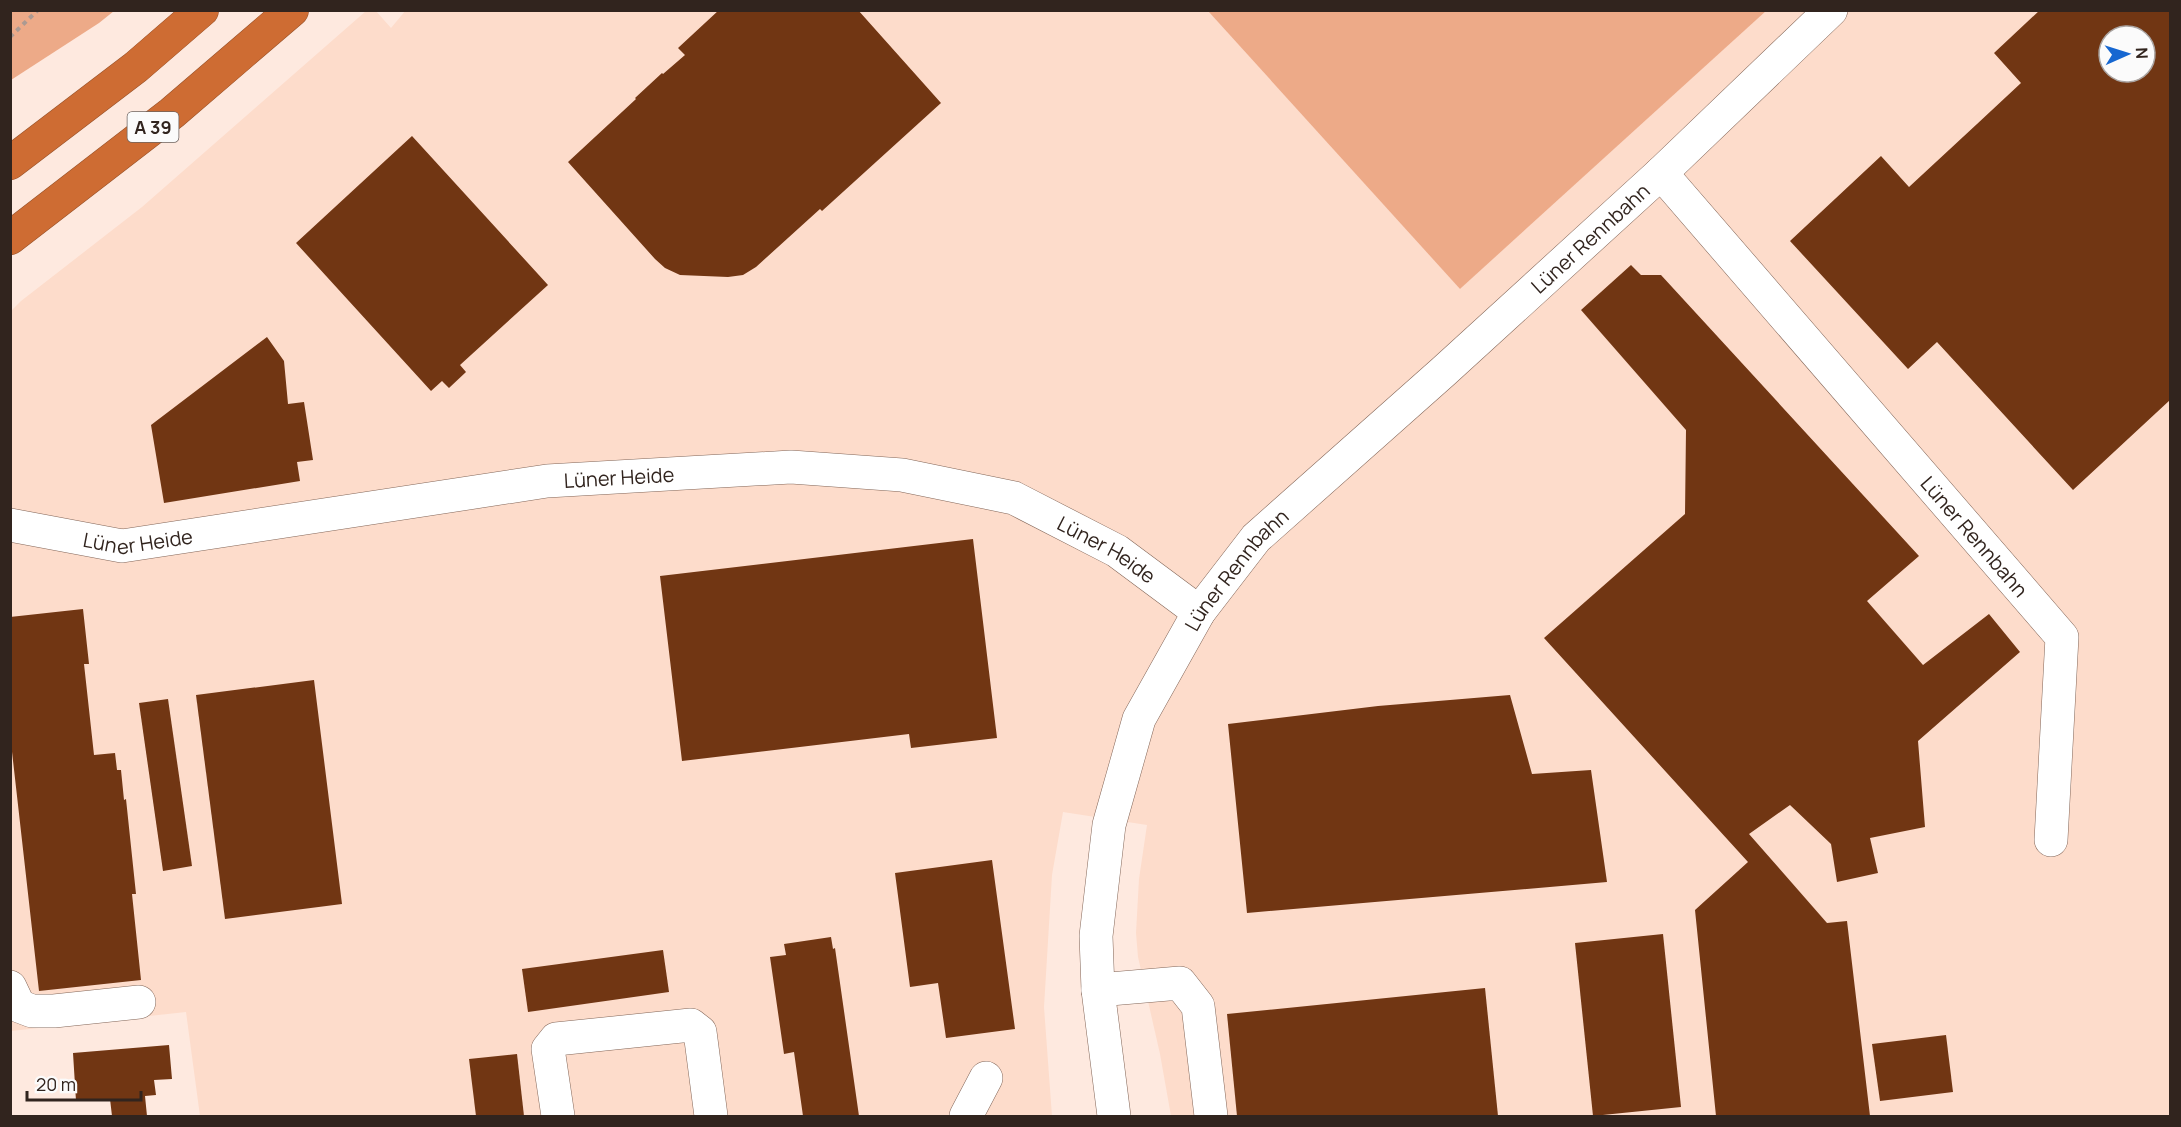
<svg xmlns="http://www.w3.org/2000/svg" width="2181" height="1127" font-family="Manrope,sans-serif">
<rect width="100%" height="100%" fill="#fee9df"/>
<!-- built -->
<path fill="#fddccb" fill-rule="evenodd" d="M406,10L1208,11L1460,289L1766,11H2170V1116H1171L1160,1054L1138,957L1136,933L1139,879L1147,825L1063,812L1052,875L1044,1007L1052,1116H200L186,1012L11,1031L10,312L21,301L142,207L366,11H376L391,28ZM2109,36H2145V72H2109Z"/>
<!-- green -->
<g fill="#edaa88">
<polygon points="11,10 114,10 114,11 99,23 11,80"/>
<polygon points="1208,11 1766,11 1460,289"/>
</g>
<!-- building -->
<g fill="#713613" fill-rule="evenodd">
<polygon points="719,10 858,10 941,103 822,211 820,209 756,267 743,275 728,277 680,275 665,268 655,259 568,162 636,99 635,98 662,73 663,74 685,55 678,48"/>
<path d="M2040,10H2170V400L2073,490L1937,342L1908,369L1790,241L1881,156L1909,187L1977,124L2021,83L1994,53ZM2109,36H2145V72H2109Z"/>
<polygon points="412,136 548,285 460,365 466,372 449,388 442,381 431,391 296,243"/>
<polygon points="1631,265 1641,275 1661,275 1919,556 1867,601 1923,665 1989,614 2020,652 1918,741 1925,827 1870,838 1878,873 1837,882 1831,844 1790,805 1749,834 1827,923 1847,921 1870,1116 1716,1116 1695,910 1748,862 1544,638 1685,514 1686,430 1581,310"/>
<polygon points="267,337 284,361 288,404 304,402 313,460 297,462 300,481 164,503 151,425"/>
<polygon points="973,539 997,738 911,748 909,734 682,761 660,576"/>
<polygon points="83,609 89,664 84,664 94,755 115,753 117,770 121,770 124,800 126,799 136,894 132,894 141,980 39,991 10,734 10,617"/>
<polygon points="314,680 342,904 225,919 196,695"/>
<polygon points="1510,695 1532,774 1591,770 1607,882 1247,913 1228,724 1378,706"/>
<polygon points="168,699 192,866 163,871 139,703"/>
<polygon points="992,860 1015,1029 946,1038 938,983 910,987 895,873"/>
<polygon points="1663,934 1681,1107 1593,1116 1575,943"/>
<polygon points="831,937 833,949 835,948 859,1116 803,1116 794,1052 784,1054 770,957 786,955 784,944"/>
<polygon points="663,950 669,992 528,1012 522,969"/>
<polygon points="1485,988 1498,1116 1237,1116 1227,1014"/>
<polygon points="1946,1035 1953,1092 1880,1101 1872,1044"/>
<polygon points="169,1045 172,1079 154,1080 156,1095 145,1096 147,1116 112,1116 110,1099 76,1101 73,1053"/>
<polygon points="517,1054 524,1116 476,1116 469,1059"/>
</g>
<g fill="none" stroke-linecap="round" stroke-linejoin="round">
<defs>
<g id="minor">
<path id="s1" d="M1661,173L2062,637L2051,840"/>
<path id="s2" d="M10,525L122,546L547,481L791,467L902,475L1014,498L1117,551L1199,612"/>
<polyline points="10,987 19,1006 32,1011 54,1011 139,1002"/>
<polyline points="1098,990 1180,983 1198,1006 1211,1116"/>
<polyline points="558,1116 548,1049 556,1039 691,1025 700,1032 711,1116"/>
<polyline points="966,1116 986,1078"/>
<path id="s3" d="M1114,1116L1098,990L1096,936L1109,825L1139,719L1199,612L1256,538L1443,372L1661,173L1831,10"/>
</g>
<g id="highway">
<polyline points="10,163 136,67 202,10"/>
<polyline points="10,238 172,113 292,10"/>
</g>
</defs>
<!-- minor casing -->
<use href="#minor" stroke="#836658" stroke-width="34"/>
<!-- highway casing -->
<use href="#highway" stroke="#97532c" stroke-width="34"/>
<!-- path -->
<polyline stroke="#ac9a92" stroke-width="4" stroke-dasharray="4.5 4.5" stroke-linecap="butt" points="10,37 38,10"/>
<!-- minor -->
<use href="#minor" stroke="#fff" stroke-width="33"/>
<!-- highway -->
<use href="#highway" stroke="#ce6c33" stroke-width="33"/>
</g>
<g text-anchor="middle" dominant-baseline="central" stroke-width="6" stroke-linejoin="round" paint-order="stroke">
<!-- shield labels -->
<rect fill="#fbfbfb" stroke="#6e6460" stroke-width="1.5" x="127.5" y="112" width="51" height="30" rx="4.5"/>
<g font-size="18" font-weight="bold" fill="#31241e">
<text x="153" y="127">A 39</text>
</g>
<!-- street labels -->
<g font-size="20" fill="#31241e" stroke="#fbfbfb">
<text stroke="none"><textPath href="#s3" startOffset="1068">Lüner Rennbahn</textPath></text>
<text stroke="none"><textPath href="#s2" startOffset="616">Lüner Heide</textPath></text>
<text stroke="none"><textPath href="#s2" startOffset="130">Lüner Heide</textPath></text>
<text stroke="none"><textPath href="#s1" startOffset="480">Lüner Rennbahn</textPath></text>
<text stroke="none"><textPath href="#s2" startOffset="1120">Lüner Heide</textPath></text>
<text stroke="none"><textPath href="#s3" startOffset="582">Lüner Rennbahn</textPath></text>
</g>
</g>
<!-- border -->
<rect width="2181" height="1127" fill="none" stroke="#31241e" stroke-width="24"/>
<!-- north arrow -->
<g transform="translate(2127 54) rotate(87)"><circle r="28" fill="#fbfbfb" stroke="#aaa5a3" stroke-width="1.5"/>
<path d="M0-4.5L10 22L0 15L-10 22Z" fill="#1667d1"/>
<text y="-9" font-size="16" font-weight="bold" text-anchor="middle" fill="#31241e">N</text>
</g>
<!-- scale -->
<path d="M27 1091v9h114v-9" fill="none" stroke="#31241e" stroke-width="3"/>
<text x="36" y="1091" font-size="18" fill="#31241e" stroke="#fbfbfb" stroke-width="4.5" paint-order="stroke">20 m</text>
</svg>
